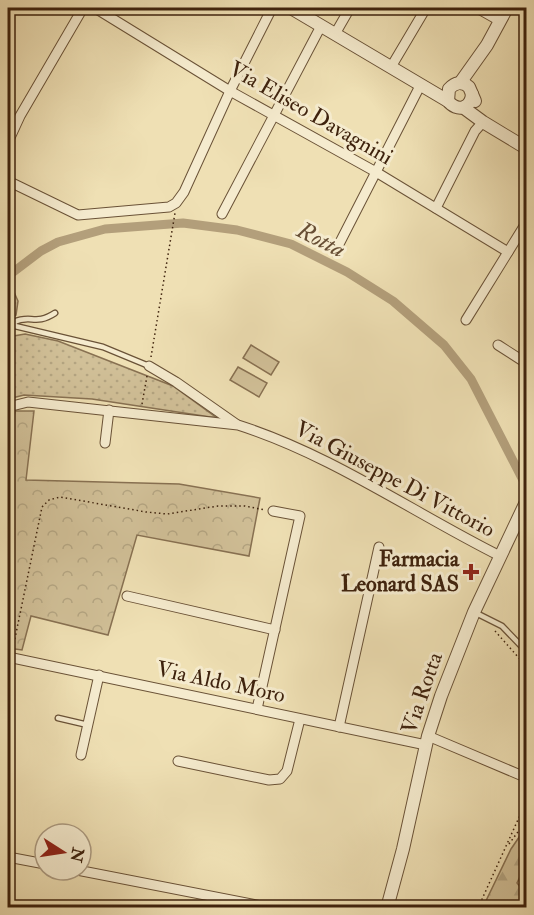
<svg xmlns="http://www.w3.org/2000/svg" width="534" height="915" font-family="'IM FELL Double Pica',serif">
<defs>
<pattern id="grass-dots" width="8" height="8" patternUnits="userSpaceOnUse" patternTransform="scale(1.5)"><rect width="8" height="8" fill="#d1c098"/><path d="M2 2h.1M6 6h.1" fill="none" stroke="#b4a582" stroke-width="1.8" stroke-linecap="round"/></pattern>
<pattern id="forest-firs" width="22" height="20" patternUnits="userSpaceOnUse" patternTransform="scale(1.5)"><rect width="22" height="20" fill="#d1c098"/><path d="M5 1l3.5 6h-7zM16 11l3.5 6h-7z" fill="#b4a582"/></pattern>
<pattern id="park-crowns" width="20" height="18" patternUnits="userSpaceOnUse" patternTransform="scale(1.5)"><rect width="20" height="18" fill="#d1c098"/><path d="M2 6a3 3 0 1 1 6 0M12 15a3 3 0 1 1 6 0" fill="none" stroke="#b4a582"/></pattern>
</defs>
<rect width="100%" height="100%" fill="#efe0b4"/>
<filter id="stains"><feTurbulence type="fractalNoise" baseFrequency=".00333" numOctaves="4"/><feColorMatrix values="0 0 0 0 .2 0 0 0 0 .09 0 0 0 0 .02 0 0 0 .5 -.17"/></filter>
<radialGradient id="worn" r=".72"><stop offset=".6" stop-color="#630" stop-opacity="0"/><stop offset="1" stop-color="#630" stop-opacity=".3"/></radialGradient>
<!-- grass -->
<g fill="url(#grass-dots)" stroke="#887152" stroke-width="1.5">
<polygon points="9,281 18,301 16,315 8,321 8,283"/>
<polygon points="25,334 58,341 173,386 217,418 92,399 24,395 8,399 8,337"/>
</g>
<!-- forest -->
<polygon fill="url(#forest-firs)" stroke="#887152" stroke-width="1.5" points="526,827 526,864 517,883 526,895 526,907 483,907 511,849"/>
<!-- park -->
<polygon fill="url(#park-crowns)" stroke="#887152" stroke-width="1.5" points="15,411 34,411 26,480 179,484 260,498 249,556 137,535 108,635 31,616 22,650 8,648 8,428 12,428"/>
<!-- pitch -->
<g fill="#d1c098" stroke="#887152" stroke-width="1.5">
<polygon points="251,345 279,362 271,375 243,358"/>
<polygon points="238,367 267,383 259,397 230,380"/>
</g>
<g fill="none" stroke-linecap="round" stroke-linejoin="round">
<!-- canal -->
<polyline stroke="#b39f7b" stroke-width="9" points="8,276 41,251 58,242 105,229 183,223 237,230 291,244 347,272 393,301 444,345 471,379 526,486"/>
<defs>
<g id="service">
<path d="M55,313C35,326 31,314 14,322L15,326L103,347L149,366"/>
<polyline points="476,613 502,626 526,651"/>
<polyline points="58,718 88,725"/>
</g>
<g id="minor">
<polyline points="95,8 230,91 376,172 508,252"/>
<polyline points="477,8 500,21"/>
<polyline points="335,34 350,8"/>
<polyline points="391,67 426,8"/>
<polyline points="8,142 20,116 83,8"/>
<polyline points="8,181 78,215 169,207 176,203 184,192 230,91 272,8"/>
<polyline points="436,208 475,131 483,122"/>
<polyline points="222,214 321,26"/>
<polyline points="335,252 421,84"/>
<polyline points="466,320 526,223"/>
<polyline points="498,345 526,363"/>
<polyline points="149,366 176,382 236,424"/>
<path d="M8,407L28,402L238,425C332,455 412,512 500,556"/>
<polyline points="105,443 109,410"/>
<polyline points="127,596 275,630"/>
<polyline points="8,657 426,745"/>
<polyline points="257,709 300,516 273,511"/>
<polyline points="339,727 379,547"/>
<polyline points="428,736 525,777"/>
<polyline points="81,755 99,675"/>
<polyline points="178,761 269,780 280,779 287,771 300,719"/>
<polyline points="8,857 45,864"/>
<polyline points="77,870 272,908"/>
</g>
<g id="tertiary">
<path d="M291,8L448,101C457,112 471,109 472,94"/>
<polyline points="460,83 487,45 507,8"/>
<path d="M448,101L449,89C455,82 462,81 469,87L475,101"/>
<polyline points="464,108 483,122 526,148"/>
<polyline points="387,908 403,849 428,736 441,696 474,612 526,502"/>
</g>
</defs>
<!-- service casing -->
<use href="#service" stroke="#6a5237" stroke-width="7"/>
<!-- minor casing -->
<use href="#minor" stroke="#6a5237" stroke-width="11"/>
<!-- tertiary casing -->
<use href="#tertiary" stroke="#6a5237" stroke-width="14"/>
<!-- path -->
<g stroke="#3e220d" stroke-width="1.5" stroke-dasharray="1.5 3" stroke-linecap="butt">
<polyline points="151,357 175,213"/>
<polyline points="142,404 147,376"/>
<polyline points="495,631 526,666"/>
<polyline points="13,648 42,507 49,500 60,497 146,512 167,514 218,506 245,506 265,510"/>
<polyline points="509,844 526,821"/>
<polyline points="478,908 526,802"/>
</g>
<!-- service -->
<use href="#service" stroke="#f5ebce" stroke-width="4.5"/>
<!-- minor -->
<use href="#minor" stroke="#f5ebce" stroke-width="9"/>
<!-- tertiary -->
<use href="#tertiary" stroke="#f5ebce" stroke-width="12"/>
</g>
<!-- markers -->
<path fill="#8f2418" stroke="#f5ebce" stroke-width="2" d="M468 563h6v6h6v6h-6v6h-6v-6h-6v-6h6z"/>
<g text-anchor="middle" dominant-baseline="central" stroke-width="6" stroke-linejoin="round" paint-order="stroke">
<!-- street labels -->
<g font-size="22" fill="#3e220d" stroke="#f5ebce">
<text transform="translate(311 113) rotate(30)">Via Eliseo Davagnini</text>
<text transform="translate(395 479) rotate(28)">Via Giuseppe Di Vittorio</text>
<text transform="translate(221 682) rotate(12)">Via Aldo Moro</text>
<text transform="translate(422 693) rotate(-71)">Via Rotta</text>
</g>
<!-- poi labels -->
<g font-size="22" font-weight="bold" fill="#3e220d" stroke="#f5ebce" text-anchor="end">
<text x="459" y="559">Farmacia<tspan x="459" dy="25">Leonard SAS</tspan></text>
</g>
<!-- water labels -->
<g font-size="24" font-style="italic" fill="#674e34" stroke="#f5ebce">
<text transform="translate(321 240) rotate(27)">Rotta</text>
</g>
</g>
<!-- margin -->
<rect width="534" height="915" fill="none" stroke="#efe0b4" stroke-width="30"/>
<rect x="9" y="9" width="516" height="897" fill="none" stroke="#3e220d" stroke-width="3"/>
<rect x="15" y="15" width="504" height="885" fill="none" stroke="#3e220d" stroke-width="1.5"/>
<!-- north arrow -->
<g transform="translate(63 852) rotate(102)"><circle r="28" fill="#f5ebce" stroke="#ac9b81" stroke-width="1.5"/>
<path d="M0-4.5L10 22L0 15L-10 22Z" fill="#8f2418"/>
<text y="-9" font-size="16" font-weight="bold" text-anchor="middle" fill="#3e220d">N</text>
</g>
<rect width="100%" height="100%" filter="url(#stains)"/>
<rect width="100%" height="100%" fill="url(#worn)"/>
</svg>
